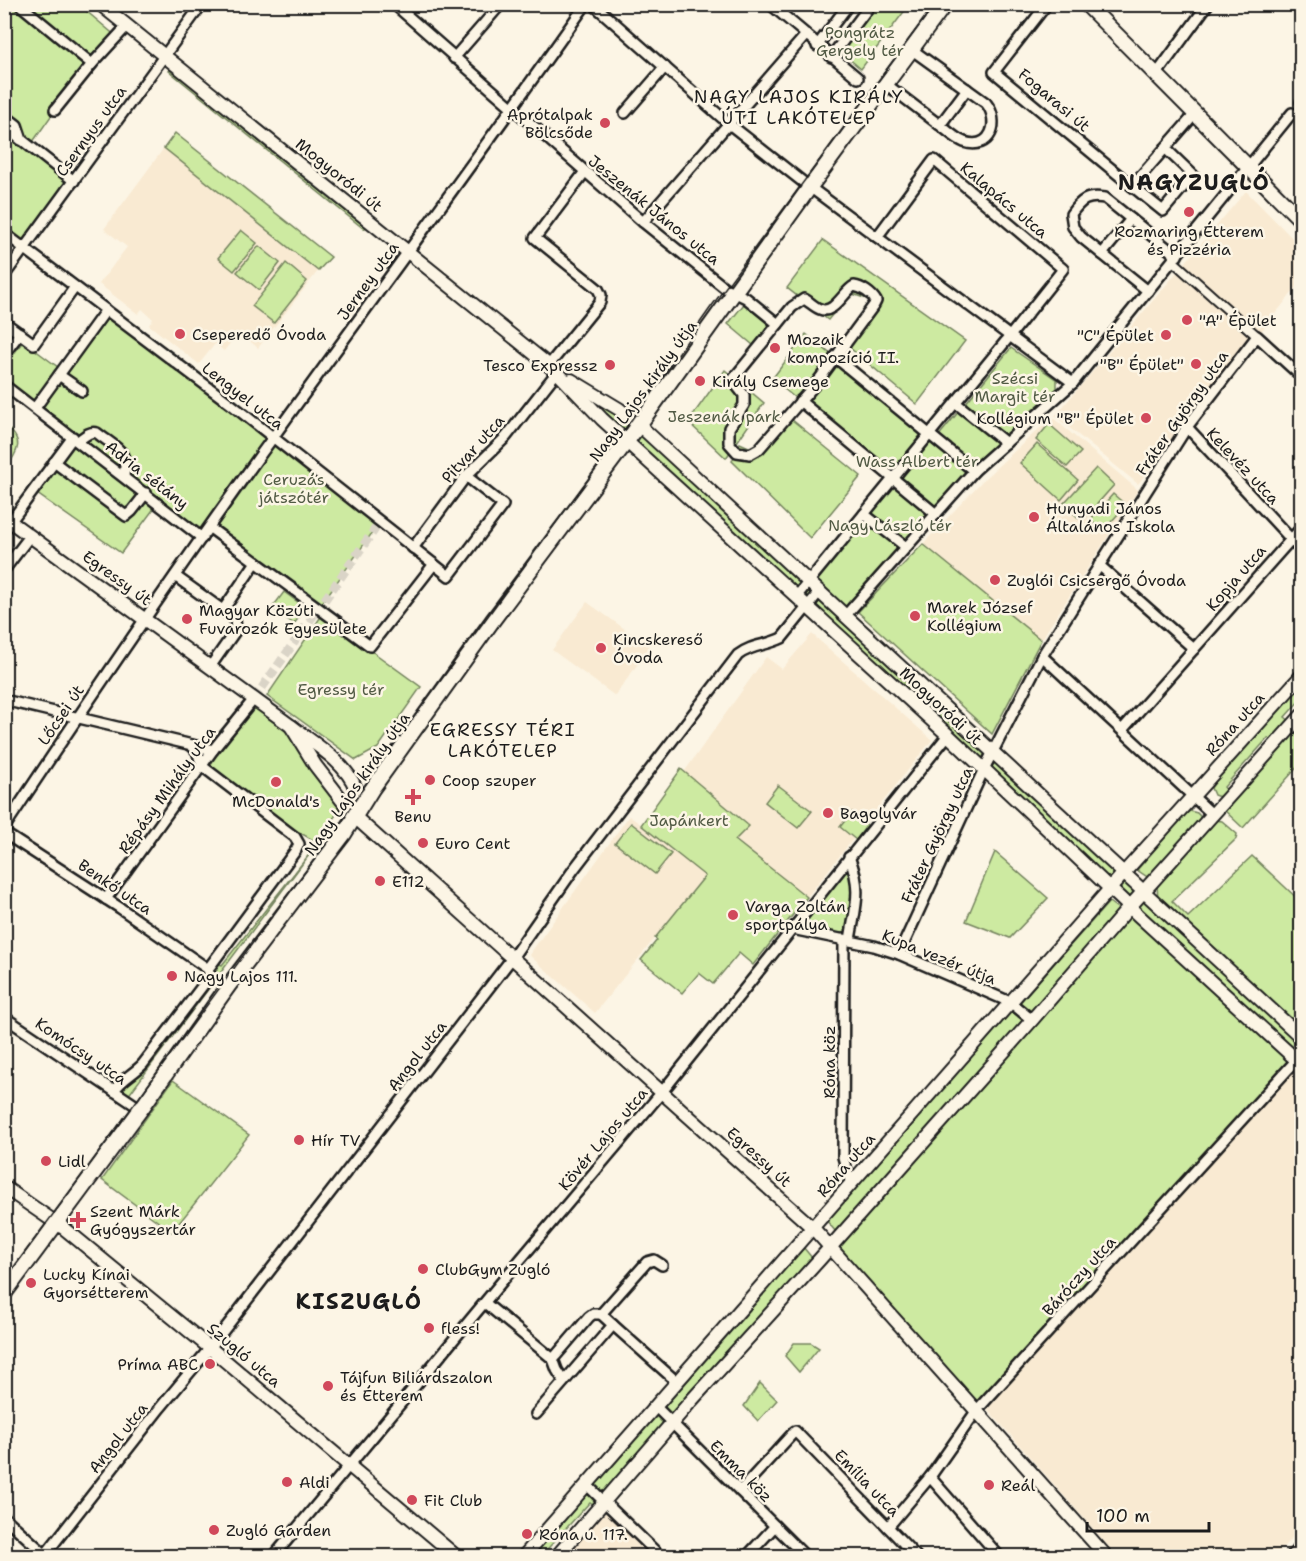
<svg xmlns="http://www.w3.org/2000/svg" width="1306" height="1561" font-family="'Shantell Sans',sans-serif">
<rect width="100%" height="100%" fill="#fcf5e5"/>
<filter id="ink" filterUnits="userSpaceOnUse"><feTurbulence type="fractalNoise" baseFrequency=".0167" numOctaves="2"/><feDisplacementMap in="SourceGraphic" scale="12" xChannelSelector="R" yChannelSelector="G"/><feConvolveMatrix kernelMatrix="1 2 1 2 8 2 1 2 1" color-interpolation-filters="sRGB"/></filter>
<g filter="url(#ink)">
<!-- built -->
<g fill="#f9ead2">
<polygon points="164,148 318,271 258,348 239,332 224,351 215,344 199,364 149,325 153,319 142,309 138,314 99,284 127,247 104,229"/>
<polygon points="1246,191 1301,247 1301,282 1138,484 1055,416"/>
<polygon points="1052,417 1138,490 1041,640 923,544 984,479"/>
<polygon points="587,602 650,647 615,696 552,650"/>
<polygon points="812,634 932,740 807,897 734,839 595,1013 529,955 629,816 645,827 766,657 782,669"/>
<polygon points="1297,1061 1302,1066 1302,1527 1275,1556 1117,1556 984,1405"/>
<polygon points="605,1504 657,1556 559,1556"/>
</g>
<!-- green -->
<g fill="#cdeaa1" stroke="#74835e" stroke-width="1.5">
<path d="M4,5H79L117,37C85,71 56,107 30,146L74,181L25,248L5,233Z"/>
<polygon points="866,5 909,5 861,69 834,46"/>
<polygon points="173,66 369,224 364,229 169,71"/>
<polygon points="175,133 331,257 318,271 164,148"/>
<polygon points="241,230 257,243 234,271 218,258"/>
<polygon points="823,240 965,341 917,404 850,348 875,302 850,293 828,320 787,288"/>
<polygon points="259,246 280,263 259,290 237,272"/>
<polygon points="286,263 307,281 274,323 252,306"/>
<polygon points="744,304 769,325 753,345 728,324"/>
<polygon points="106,310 380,522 319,607 210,528 202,538 158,503 121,553 33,491 73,437 5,385 5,366 23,341 62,370"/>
<polygon points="806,334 974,471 936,514 772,379"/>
<polygon points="1011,348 1057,380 1057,388 971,466 937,438"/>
<polygon points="725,370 764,403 726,458 688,422"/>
<polygon points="557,372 619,409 1301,1038 1301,1065 1296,1060 977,1410 830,1247 1129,907"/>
<polygon points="791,419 861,476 810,538 732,461 740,443 762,453"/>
<polygon points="1049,424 1081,452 1067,467 1036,440"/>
<path d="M4,425C26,441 18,451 5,469Z"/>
<polygon points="1037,444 1078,480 1061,500 1020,463"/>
<polygon points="1096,468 1114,485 1082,521 1063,504"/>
<polygon points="893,482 934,514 846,610 812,580"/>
<polygon points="1113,494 1126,505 1103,531 1090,520"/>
<polygon points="923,544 1041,640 992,734 858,612"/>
<polygon points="284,592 306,608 294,624 272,608"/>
<polygon points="322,615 421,687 378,748 356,760 267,696"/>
<path d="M1301,685V699L1285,717L1292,723L1274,743L1268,738L1224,787L1227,791C1223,796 1220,798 1214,795L1211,788L1215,782Z"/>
<polygon points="248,701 290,732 341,808 316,842 299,832 283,827 202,766"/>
<polygon points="1301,723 1301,763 1243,828 1224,810"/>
<polygon points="681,769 749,826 735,840 807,897 753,965 739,953 713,984 699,973 682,993 641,960 657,940 655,938 705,876 641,825"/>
<polygon points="778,785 812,811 798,828 765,802"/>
<polygon points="1190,811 1197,813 1200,816 1199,824 1149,878 1137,870 1186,813"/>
<polygon points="852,812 867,825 856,840 840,827"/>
<polygon points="1215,820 1222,821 1237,834 1236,839 1172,901 1188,917 1252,856 1301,902 1301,1030 1158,899 1157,885"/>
<polygon points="631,823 671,854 655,874 615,843"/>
<polygon points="315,847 128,1096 120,1089 127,1081 134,1079 151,1063 207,987 217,970 214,965 216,962 222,965"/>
<polygon points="995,852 1048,898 1010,938 966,921"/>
<polygon points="848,864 855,889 845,934 801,926"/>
<polygon points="1109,902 1121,911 836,1232 826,1220"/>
<polygon points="173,1080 249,1135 172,1232 102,1180"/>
<polygon points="803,1247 813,1259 594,1505 590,1502 541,1556 529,1556"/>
<polygon points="794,1343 811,1343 819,1348 799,1372 785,1356"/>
<polygon points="760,1383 777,1400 758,1421 744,1406"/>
</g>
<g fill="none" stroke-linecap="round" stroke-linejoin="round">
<!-- minor-tunnel -->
<polyline stroke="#dad4c7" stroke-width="9" stroke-dasharray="9 4.5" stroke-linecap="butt" points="254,699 380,522"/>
<defs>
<polyline id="pedestrian" points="1173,261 1257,336"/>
<g id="minor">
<polyline points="19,4 92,64"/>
<polyline points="394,4 643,222 725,288 746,298 778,324"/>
<polyline points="593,4 728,123 803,182 1073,383"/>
<polyline points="770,4 858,78"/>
<polyline points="1047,4 994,72 1132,186"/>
<polyline points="817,46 849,4"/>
<polyline points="831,57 871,4"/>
<polyline points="454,58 501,4"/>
<polyline points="1156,75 1208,4"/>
<path d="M886,84C903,97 920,110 937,123C946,129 954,138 964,142C991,151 1001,122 986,103L911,49"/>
<polyline points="1301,102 1302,101"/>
<polyline points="55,110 92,64 127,26"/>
<polyline points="625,113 665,67"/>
<polyline points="4,115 17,125 22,140 74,181"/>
<polyline points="940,125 967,89"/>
<polyline points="4,126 21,140"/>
<path d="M1165,148L1193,175L1163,211L1132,186C1153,162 1174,138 1195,114"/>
<polyline points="643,222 805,36"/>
<polyline points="4,233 232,405 449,576 503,505 466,476"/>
<polyline points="1102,254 1131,219"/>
<polyline points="4,276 202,4"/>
<path d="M854,286C862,287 872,294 876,301L874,305L818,381L759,449L750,454L737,452L729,443V428L744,405V395L737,386L734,378L792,307L804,299C809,301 814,307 820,309C834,315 844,291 854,286Z"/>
<path d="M1148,291L1081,237L1073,227L1071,214C1081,200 1087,195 1105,198L1177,256"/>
<polyline points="4,322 34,344 75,287"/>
<polyline points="4,354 20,333"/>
<polyline points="835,357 974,471"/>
<polyline points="549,365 600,302 601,295 598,289 535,238 584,173"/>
<polyline points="59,375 82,391"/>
<polyline points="4,385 202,538"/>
<polyline points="800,401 936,514"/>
<polyline points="956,403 1006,443"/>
<polyline points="35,408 106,310"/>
<polyline points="1187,427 1302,551"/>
<path d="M78,441C85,436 89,431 97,433C116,448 129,450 124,476"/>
<polyline points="54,462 126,516 132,511 146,493"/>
<polyline points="864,514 906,547"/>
<polyline points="11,521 73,437"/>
<polyline points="210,528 370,646 434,564"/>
<polyline points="413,548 466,476 506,437 557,372"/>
<polyline points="1099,565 1194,649"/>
<polyline points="4,570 30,536"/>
<polyline points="175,576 235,619 236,630 210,667"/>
<polyline points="796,597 1010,336 1063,269 934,160 877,237"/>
<polyline points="223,610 256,562"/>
<polyline points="846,615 974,471 1073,383 1292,113"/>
<polyline points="1042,656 1212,814"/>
<polyline points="4,700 213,750"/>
<polyline points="1122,730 1302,527"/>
<path d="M4,828C92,695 181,564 274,436C378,292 484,149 586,4"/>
<polyline points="4,833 120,908 208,969"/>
<path d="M849,857C863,889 855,908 850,940"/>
<polyline points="106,899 213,750 254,699"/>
<polyline points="792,929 874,946 899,954 1010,1002 1032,1020"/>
<polyline points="844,939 843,1157 851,1184"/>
<polyline points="899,954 984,769 1042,656 1187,427 1257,336 1302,377"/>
<polyline points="4,1017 141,1109"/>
<path d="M114,1091C121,1079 134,1074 143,1064L210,976L208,969L296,850L299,844L295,837L202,766L197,751L191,745"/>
<polyline points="485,1303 553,1359"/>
<polyline points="613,1325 677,1382"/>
<polyline points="553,1359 589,1317 593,1314 601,1314"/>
<polyline points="553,1359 557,1370 564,1381"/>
<polyline points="656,1407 805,1556"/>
<polyline points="536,1414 613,1325 601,1314 647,1262 654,1260 662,1265"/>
<polyline points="930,1477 999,1556"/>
<polyline points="587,1485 660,1556"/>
<polyline points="740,1491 795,1431 916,1556"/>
<polyline points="4,1517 47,1556"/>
<polyline points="888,1527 930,1477 977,1410 1302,1054"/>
<path d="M45,1555L160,1408L210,1348L512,958L574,869L738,655C752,644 766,646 782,638L820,591"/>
<polyline points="274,1556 509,1273 662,1092 948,735"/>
<polyline points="747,1556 775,1526"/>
<polyline points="1291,1556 1302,1545"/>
</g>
<g id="tertiary">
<polyline points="100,4 557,372 602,419 948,735 1139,916 1302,1065"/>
<polyline points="571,380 619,409 639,425 1302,1038"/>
<path d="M4,517L291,726C313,743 346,762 356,789C359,797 357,805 356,813"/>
<polyline points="291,726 315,765 355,817 813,1228 1106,1556"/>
<polyline points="4,1187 65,1229 210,1348 456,1556"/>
<polyline points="524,1556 1130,866 1302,675"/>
<polyline points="557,1556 691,1401 819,1260 1032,1020 1126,911 1302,715"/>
</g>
<g id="secondary">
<polyline points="1086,4 1302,221"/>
<polyline points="4,1294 141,1109 229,985 344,834 372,789 493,620 639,425 810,187 945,4"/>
</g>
</defs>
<!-- pedestrian casing -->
<use href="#pedestrian" stroke="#1c1c1c" stroke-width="12"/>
<!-- minor casing -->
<use href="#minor" stroke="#1c1c1c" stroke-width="14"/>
<!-- tertiary casing -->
<use href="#tertiary" stroke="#1c1c1c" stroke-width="16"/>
<!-- secondary casing -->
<use href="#secondary" stroke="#1c1c1c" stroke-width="18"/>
<!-- pedestrian -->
<use href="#pedestrian" stroke="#fcf5e5" stroke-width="8"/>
<!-- minor -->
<use href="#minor" stroke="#fcf5e5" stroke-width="9"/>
<!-- tertiary -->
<use href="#tertiary" stroke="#fcf5e5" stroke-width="12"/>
<!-- secondary -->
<use href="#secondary" stroke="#fcf5e5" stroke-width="14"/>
<!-- tram -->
<polyline stroke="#1c1c1c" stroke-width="1.5" points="4,1281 333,834 371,776 632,419 711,307 935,4"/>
</g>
</g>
<!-- markers -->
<g fill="#d1495b" stroke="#fcf5e5" stroke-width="2">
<circle cx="605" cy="123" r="6"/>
<circle cx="1189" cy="212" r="6"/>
<circle cx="1187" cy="320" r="6"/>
<circle cx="180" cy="334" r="6"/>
<circle cx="1166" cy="335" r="6"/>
<circle cx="775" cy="348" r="6"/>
<circle cx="1196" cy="364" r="6"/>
<circle cx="610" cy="365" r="6"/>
<circle cx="700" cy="381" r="6"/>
<circle cx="1146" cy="418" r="6"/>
<circle cx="1034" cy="517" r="6"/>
<circle cx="995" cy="580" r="6"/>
<circle cx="915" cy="616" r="6"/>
<circle cx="187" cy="619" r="6"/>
<circle cx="601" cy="648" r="6"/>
<circle cx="430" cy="780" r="6"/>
<circle cx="276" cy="782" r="6"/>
<path d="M410 788h6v6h6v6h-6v6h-6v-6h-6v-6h6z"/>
<circle cx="828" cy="813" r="6"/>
<circle cx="423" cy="843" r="6"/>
<circle cx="380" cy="881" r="6"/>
<circle cx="733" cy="915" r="6"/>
<circle cx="172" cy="976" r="6"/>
<circle cx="299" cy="1140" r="6"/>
<circle cx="46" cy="1161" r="6"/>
<path d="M75 1211h6v6h6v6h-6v6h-6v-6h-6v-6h6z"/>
<circle cx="423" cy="1269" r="6"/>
<circle cx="31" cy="1283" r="6"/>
<circle cx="429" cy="1328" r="6"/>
<circle cx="210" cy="1364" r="6"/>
<circle cx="328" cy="1386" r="6"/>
<circle cx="287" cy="1482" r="6"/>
<circle cx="989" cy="1485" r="6"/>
<circle cx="412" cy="1500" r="6"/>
<circle cx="214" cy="1530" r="6"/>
<circle cx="527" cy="1534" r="6"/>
</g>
<g text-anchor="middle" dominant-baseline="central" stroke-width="5" stroke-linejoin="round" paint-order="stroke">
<!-- park labels -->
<g font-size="16" fill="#515a44" stroke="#fcf5e5">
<text x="860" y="32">Pongrátz<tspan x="860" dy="18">Gergely tér</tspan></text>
<text x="1015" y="378">Szécsi<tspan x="1015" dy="18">Margit tér</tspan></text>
<text x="724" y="416">Jeszenák park</text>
<text x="917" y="461">Wass Albert tér</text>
<text x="294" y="479">Ceruzás<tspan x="294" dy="18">játszótér</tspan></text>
<text x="890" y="525">Nagy László tér</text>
<text x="341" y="689">Egressy tér</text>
<text x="689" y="820">Japánkert</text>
</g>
<!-- street labels -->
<g font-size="16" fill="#1c1c1c" stroke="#fcf5e5">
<text transform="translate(1054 100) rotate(40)">Fogarasi út</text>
<text transform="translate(91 131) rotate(-54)">Csernyus utca</text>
<text transform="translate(339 175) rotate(39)">Mogyoródi út</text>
<text transform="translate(1004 200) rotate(40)">Kalapács utca</text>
<text transform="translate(654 210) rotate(39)">Jeszenák János utca</text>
<text transform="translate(368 281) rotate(-54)">Jerney utca</text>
<text transform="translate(643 391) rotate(-54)">Nagy Lajos király útja</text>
<text transform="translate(243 396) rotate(38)">Lengyel utca</text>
<text transform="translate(1182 413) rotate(-55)">Fráter György utca</text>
<text transform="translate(473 449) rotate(-48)">Pitvar utca</text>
<text transform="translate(1243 466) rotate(47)">Kelevéz utca</text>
<text transform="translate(147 475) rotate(38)">Adria sétány</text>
<text transform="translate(117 578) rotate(36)">Egressy út</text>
<text transform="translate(1236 578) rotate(-49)">Kopja utca</text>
<text transform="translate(941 706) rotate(43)">Mogyoródi út</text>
<text transform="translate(61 715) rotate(-56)">Lőcsei út</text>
<text transform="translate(1235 724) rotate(-48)">Róna utca</text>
<text transform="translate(357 784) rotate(-55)">Nagy Lajos király útja</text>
<text transform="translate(167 790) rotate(-54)">Répásy Mihály utca</text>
<text transform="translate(937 835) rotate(-65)">Fráter György utca</text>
<text transform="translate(115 887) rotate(34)">Benkő utca</text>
<text transform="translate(939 957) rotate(22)">Kupa vezér útja</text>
<text transform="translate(81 1051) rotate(34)">Komócsy utca</text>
<text transform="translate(417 1056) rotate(-52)">Angol utca</text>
<text transform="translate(829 1062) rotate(-90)">Róna köz</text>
<text transform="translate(603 1139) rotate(-50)">Kövér Lajos utca</text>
<text transform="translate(759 1157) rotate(42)">Egressy út</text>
<text transform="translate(846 1165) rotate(-49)">Róna utca</text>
<text transform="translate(1079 1276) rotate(-48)">Báróczy utca</text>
<text transform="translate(244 1355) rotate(40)">Szugló utca</text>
<text transform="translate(118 1438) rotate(-52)">Angol utca</text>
<text transform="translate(741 1471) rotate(45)">Emma köz</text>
<text transform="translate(867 1483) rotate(46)">Emília utca</text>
</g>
<!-- poi labels -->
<g font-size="16" fill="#1c1c1c" stroke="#fcf5e5" text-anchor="start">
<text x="593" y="114" text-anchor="end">Aprótalpak<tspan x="593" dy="18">Bölcsőde</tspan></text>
<text x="1189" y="231" text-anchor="middle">Rozmaring Étterem<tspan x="1189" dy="18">és Pizzéria</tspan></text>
<text x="1199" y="320">"A" Épület</text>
<text x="192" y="334">Cseperedő Óvoda</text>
<text x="1154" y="335" text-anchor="end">"C" Épület</text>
<text x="787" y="339">Mozaik<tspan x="787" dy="18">kompozíció II.</tspan></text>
<text x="1184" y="364" text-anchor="end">"B" Épület"</text>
<text x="598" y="365" text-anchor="end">Tesco Expressz</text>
<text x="712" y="381">Király Csemege</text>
<text x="1134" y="418" text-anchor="end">Kollégium "B" Épület</text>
<text x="1046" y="508">Hunyadi János<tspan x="1046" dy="18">Általános Iskola</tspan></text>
<text x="1007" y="580">Zuglói Csicsergő Óvoda</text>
<text x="927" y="607">Marek József<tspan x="927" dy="18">Kollégium</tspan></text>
<text x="199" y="610">Magyar Közúti<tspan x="199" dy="18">Fuvarozók Egyesülete</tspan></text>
<text x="613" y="639">Kincskereső<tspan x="613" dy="18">Óvoda</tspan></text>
<text x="442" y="780">Coop szuper</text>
<text x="276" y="801" text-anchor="middle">McDonald's</text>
<text x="840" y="813">Bagolyvár</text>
<text x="413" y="816" text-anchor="middle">Benu</text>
<text x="435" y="843">Euro Cent</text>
<text x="392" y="881">E112</text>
<text x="745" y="906">Varga Zoltán<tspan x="745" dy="18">sportpálya</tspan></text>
<text x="184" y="976">Nagy Lajos 111.</text>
<text x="311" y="1140">Hír TV</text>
<text x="58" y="1161">Lidl</text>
<text x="90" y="1211">Szent Márk<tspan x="90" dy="18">Gyógyszertár</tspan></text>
<text x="435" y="1269">ClubGym Zugló</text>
<text x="43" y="1274">Lucky Kínai<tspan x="43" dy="18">Gyorsétterem</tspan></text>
<text x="441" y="1328">fless!</text>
<text x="198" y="1364" text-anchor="end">Príma ABC</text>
<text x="340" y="1377">Tájfun Biliárdszalon<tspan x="340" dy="18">és Étterem</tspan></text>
<text x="299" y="1482">Aldi</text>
<text x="1001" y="1485">Reál</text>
<text x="424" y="1500">Fit Club</text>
<text x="226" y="1530">Zugló Garden</text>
<text x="539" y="1534">Róna u. 117.</text>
</g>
<!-- neighbourhood labels -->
<g font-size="18" letter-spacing="1.5" fill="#1c1c1c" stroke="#fcf5e5">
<text x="799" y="97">NAGY LAJOS KIRÁLY<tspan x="799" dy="21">ÚTI LAKÓTELEP</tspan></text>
<text x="503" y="730">EGRESSY TÉRI<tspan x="503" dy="21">LAKÓTELEP</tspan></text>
</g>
<!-- district labels -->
<g font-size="22" font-weight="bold" letter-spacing="1.5" fill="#1c1c1c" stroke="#fcf5e5">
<text x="1194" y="182">NAGYZUGLÓ</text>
<text x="359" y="1301">KISZUGLÓ</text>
</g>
</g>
<!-- margin -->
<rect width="1306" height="1561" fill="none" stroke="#fcf5e5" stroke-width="24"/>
<rect x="12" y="12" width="1282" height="1537" fill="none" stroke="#1c1c1c" stroke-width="2" filter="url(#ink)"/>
<!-- scale -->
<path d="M1087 1522v9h122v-9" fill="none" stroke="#1c1c1c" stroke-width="3"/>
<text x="1096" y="1522" font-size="18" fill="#1c1c1c" stroke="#fcf5e5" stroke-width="4.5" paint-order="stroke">100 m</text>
</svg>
